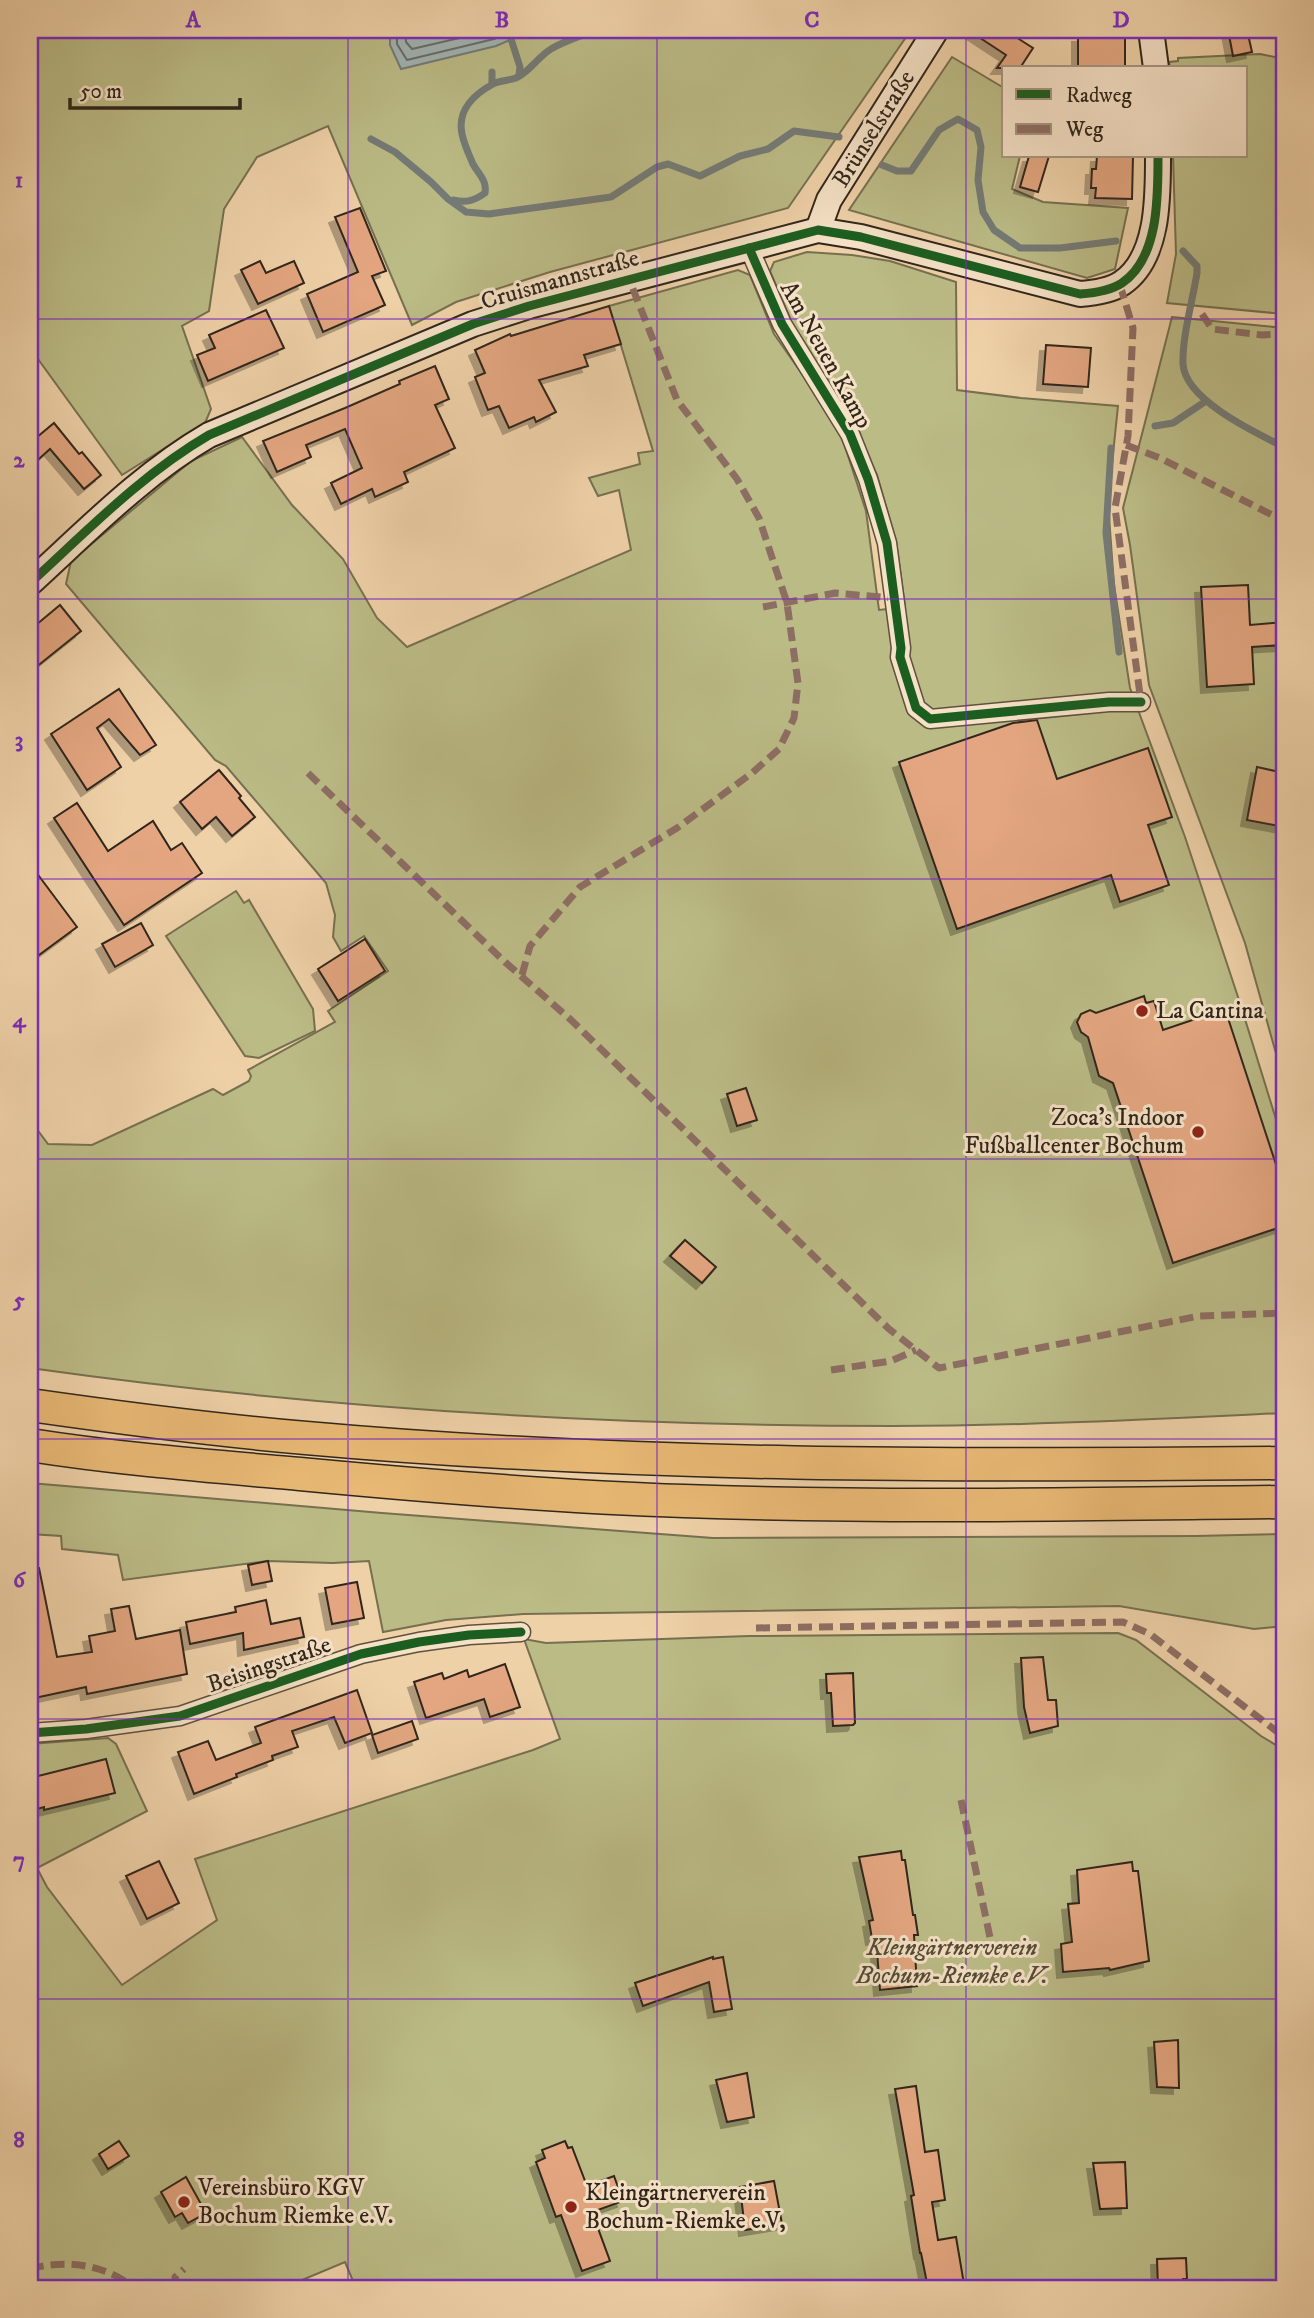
<svg xmlns="http://www.w3.org/2000/svg" width="1314" height="2318" font-family="'IM FELL DW Pica',serif">
<defs>
<filter id="shadow"><feDropShadow dx="-6" dy="6" stdDeviation="0" flood-color="#0004"/></filter>
</defs>
<rect width="100%" height="100%" fill="#efd1a8"/>
<filter id="stains"><feTurbulence type="fractalNoise" baseFrequency=".00286" numOctaves="4"/><feColorMatrix values="0 0 0 0 .2 0 0 0 0 .09 0 0 0 0 .02 0 0 0 .5 -.17"/></filter>
<radialGradient id="worn" r=".72"><stop offset=".6" stop-color="#630" stop-opacity="0"/><stop offset="1" stop-color="#630" stop-opacity=".3"/></radialGradient>
<!-- green -->
<g fill="#bbbb86" stroke="#767050" stroke-width="2">
<polygon points="30,30 911,30 788,208 550,272 456,302 412,325 328,126 257,157 224,209 209,311 182,326 211,409 205,423 122,475 30,348"/>
<polygon points="1260,54 1284,59 1284,314 1167,303 1176,254 1173,156 1246,156 1246,68 1170,68 1169,62 1178,61 1178,58"/>
<polygon points="952,57 1004,88 1004,156 1020,156 1012,189 1043,202 1128,208 1115,269 1087,278 849,210"/>
<path d="M807,252L852,255L890,261L956,282L957,390L1021,398L1118,406L1108,502L1114,585L1130,688L1185,837L1240,1003L1284,1145V1413C1154,1419 1023,1426 893,1426C604,1426 315,1408 30,1368V1120L48,1144L92,1145L213,1089L223,1095L249,1081L251,1076L248,1070L335,1022L328,1011L388,971L364,936L341,951L333,937L335,915L326,883L226,766L215,760L66,584L71,561L191,461L242,437L292,505L343,559L377,618L407,647L631,550L619,490L598,496L589,478L640,464L638,453L653,451L609,306L738,270L750,275L774,334L838,425L866,511L879,610L905,607L896,541L877,475L855,428L791,321L770,271L774,262Z"/>
<polygon points="1172,317 1284,328 1284,1082 1245,943 1149,685 1130,545 1123,508"/>
<polygon points="236,891 244,903 249,900 313,1009 315,1031 259,1058 245,1056 166,936"/>
<polygon points="30,1483 382,1513 713,1538 1196,1536 1284,1534 1284,1626 1254,1629 1119,1606 523,1614 446,1620 383,1632 369,1561 333,1563 268,1561 123,1580 118,1555 62,1549 61,1536 30,1534"/>
<polygon points="1118,1633 1136,1640 1261,1736 1284,1750 1284,2288 356,2288 345,2262 283,2288 30,2288 30,1744 108,1738 116,1744 147,1811 37,1868 47,1887 122,1985 217,1920 195,1859 533,1750 560,1739 524,1639 546,1643 749,1636"/>
</g>
<!-- water -->
<polygon fill="#a0b4b4" stroke="#747b77" stroke-width="2" points="390,30 533,30 496,46 401,69 390,45"/>
<g fill="none" stroke-linecap="round" stroke-linejoin="round">
<!-- shore -->
<g stroke="#686d68" stroke-width="2">
<polyline points="397,30 397,44 407,60 494,39 515,30"/>
<polyline points="405,30 406,42 412,49 494,30"/>
</g>
<!-- stream -->
<g stroke="#747b77" stroke-width="7">
<polyline points="511,39 520,67 519,75"/>
<polyline points="492,72 492,84"/>
<polyline points="371,139 395,152 431,182 448,199 466,212 489,214 611,197 657,167 668,164 700,176 740,156 768,149 794,131 839,137"/>
<polyline points="882,165 897,171 911,171 939,130 958,119 977,130 981,147 978,180 983,212 994,230 1020,248 1060,248 1116,241"/>
<path d="M453,200C466,203 474,201 485,193C487,180 479,175 473,164C469,155 464,144 462,134C457,110 473,95 493,84C500,80 511,81 518,77C531,70 539,56 551,49C564,41 581,36 596,30"/>
<path d="M1183,251L1197,266V273C1193,299 1182,337 1183,364C1185,400 1256,433 1284,447"/>
<polyline points="1155,426 1173,423 1206,401"/>
<polyline points="1111,448 1106,533 1119,652"/>
</g>
</g>
<!-- building -->
<g fill="#e3a680" stroke="#31261b" stroke-width="2" filter="url(#shadow)">
<polygon points="968,30 1005,30 1033,48 1020,68 997,68 1006,55"/>
<polygon points="1228,30 1247,30 1252,52 1233,56"/>
<polygon points="1125,35 1125,68 1078,68 1078,36"/>
<polygon points="1029,156 1049,156 1038,192 1020,187"/>
<polygon points="1097,156 1133,156 1132,199 1095,198 1096,188 1091,188 1092,169 1096,169"/>
<polygon points="360,208 386,271 372,276 385,305 323,332 307,294 358,272 335,217"/>
<polygon points="260,261 266,273 294,261 304,283 258,304 241,270"/>
<polygon points="609,306 621,344 584,355 588,366 539,380 556,412 536,422 534,417 509,428 499,406 488,410 475,377 485,373 475,350 510,334 511,336"/>
<polygon points="266,310 284,348 208,381 197,355 215,348 209,335"/>
<polygon points="1046,345 1091,348 1088,387 1043,384"/>
<polygon points="435,366 449,399 435,405 455,448 404,472 408,482 375,497 372,489 341,504 331,483 362,468 345,429 306,445 311,457 277,472 263,441 345,408 400,384 399,381"/>
<polygon points="54,423 79,454 82,452 101,475 84,489 50,449 30,467 30,443"/>
<polygon points="1248,585 1250,625 1284,622 1284,645 1252,647 1254,684 1207,687 1201,587"/>
<polygon points="60,605 81,631 30,672 30,630"/>
<polygon points="119,689 156,745 140,755 109,719 97,728 121,767 87,790 51,734"/>
<polygon points="1037,720 1057,779 1148,748 1172,817 1148,825 1169,885 1120,902 1111,875 957,929 899,762 1013,723"/>
<polygon points="1257,767 1284,773 1284,827 1247,820"/>
<polygon points="219,770 241,796 239,798 255,817 232,836 216,817 202,829 180,802"/>
<polygon points="77,803 108,851 153,821 171,850 182,843 202,873 124,925 54,818"/>
<polygon points="30,864 77,927 39,955 30,942"/>
<polygon points="141,923 153,945 115,967 102,944"/>
<polygon points="365,939 385,971 338,1001 318,969"/>
<polygon points="1144,996 1146,1003 1154,1001 1163,1030 1225,1009 1284,1189 1284,1226 1173,1263 1113,1083 1099,1076 1088,1037 1081,1032 1077,1022 1081,1014 1090,1010 1096,1013"/>
<polygon points="746,1088 757,1120 737,1126 727,1094"/>
<polygon points="685,1240 716,1267 702,1283 670,1256"/>
<polygon points="268,1561 272,1581 252,1585 248,1565"/>
<polygon points="39,1568 57,1657 92,1652 89,1636 115,1631 111,1609 129,1606 136,1639 180,1630 187,1674 87,1694 86,1687 30,1699 30,1569"/>
<polygon points="357,1582 364,1618 332,1624 325,1588"/>
<polygon points="266,1600 271,1624 300,1618 304,1637 244,1650 243,1633 190,1644 186,1622 236,1612 235,1607"/>
<polygon points="1043,1657 1048,1700 1056,1700 1058,1726 1030,1733 1024,1707 1021,1658"/>
<polygon points="505,1664 520,1707 490,1717 484,1699 426,1718 414,1682 442,1673 444,1679 467,1670 469,1677"/>
<polygon points="853,1673 855,1723 853,1725 833,1726 831,1693 827,1693 826,1674"/>
<polygon points="357,1690 372,1733 345,1743 334,1717 292,1731 298,1747 272,1756 273,1760 236,1774 237,1777 194,1794 178,1752 208,1741 216,1760 261,1743 255,1727"/>
<polygon points="412,1721 418,1739 378,1753 372,1735"/>
<polygon points="106,1759 115,1793 44,1810 44,1807 30,1811 30,1778"/>
<polygon points="901,1851 902,1860 905,1860 913,1915 915,1915 918,1935 914,1935 917,1986 880,1990 876,1938 872,1939 869,1921 873,1920 859,1857"/>
<polygon points="159,1861 179,1903 147,1919 126,1876"/>
<polygon points="1132,1862 1133,1871 1138,1871 1149,1961 1110,1970 1109,1968 1063,1972 1061,1944 1072,1942 1068,1904 1079,1903 1077,1870"/>
<polygon points="713,1957 713,1959 723,1957 732,2009 714,2012 709,1982 643,2006 635,1983"/>
<polygon points="1178,2040 1179,2088 1157,2087 1154,2042"/>
<polygon points="747,2073 754,2117 727,2122 716,2080"/>
<polygon points="916,2086 925,2152 938,2150 945,2200 932,2202 938,2240 956,2237 964,2284 928,2288 921,2253 920,2253 911,2196 914,2195 895,2089"/>
<polygon points="119,2141 129,2156 108,2169 99,2154"/>
<polygon points="565,2141 568,2148 572,2147 587,2186 614,2176 623,2201 592,2212 610,2261 582,2271 561,2215 556,2217 536,2162 545,2158 542,2150"/>
<polygon points="1125,2162 1127,2208 1100,2209 1093,2163"/>
<polygon points="186,2177 206,2213 188,2223 182,2213 175,2217 161,2192"/>
<polygon points="774,2181 782,2224 745,2230 740,2187"/>
<polygon points="1186,2258 1187,2279 1183,2279 1183,2288 1158,2288 1157,2259"/>
</g>
<g fill="none" stroke-linecap="round" stroke-linejoin="round">
<defs>
<g id="street">
<polyline points="749,248 782,324 850,434 868,479 887,543 901,648 900,657 916,708 930,719 1109,702 1141,702"/>
<polyline points="30,1733 86,1729 180,1716 361,1654 419,1642 469,1635 521,1632"/>
</g>
<g id="secondary">
<polyline points="1151,30 1156,68"/>
<polyline points="818,230 829,200 936,30"/>
<path d="M30,583C87,531 142,474 209,435L473,324L529,306L818,230L861,237L1080,294C1094,293 1110,291 1122,283C1159,258 1158,196 1158,156"/>
</g>
<g id="highway">
<path d="M30,1405C121,1418 214,1430 306,1438C631,1467 958,1466 1284,1463"/>
<path d="M30,1445C119,1459 210,1466 300,1474C427,1486 556,1497 684,1501C884,1508 1084,1504 1284,1502"/>
</g>
</defs>
<!-- street casing -->
<use href="#street" stroke="#60513e" stroke-width="21"/>
<!-- secondary casing -->
<use href="#secondary" stroke="#31261b" stroke-width="28"/>
<!-- highway casing -->
<use href="#highway" stroke="#31261b" stroke-width="35"/>
<!-- street -->
<use href="#street" stroke="#f5e1c6" stroke-width="18"/>
<!-- secondary -->
<use href="#secondary" stroke="#f5e1c6" stroke-width="24"/>
<!-- highway -->
<use href="#highway" stroke="#e8b874" stroke-width="32"/>
<!-- quiet -->
<g stroke="#8d6e63" stroke-width="7" stroke-dasharray="14 7" stroke-linecap="butt">
<polyline points="1120,285 1133,328 1128,436 1115,508 1141,702"/>
<polyline points="1202,314 1212,329 1262,335 1284,334"/>
<polyline points="1126,445 1160,458 1284,521"/>
<polyline points="763,607 835,593 893,598"/>
<polyline points="308,773 505,962 570,1019 889,1329 939,1368 1199,1316 1284,1313"/>
<polyline points="522,975 530,946 580,887 677,828 752,773 779,749 794,718 798,683 787,603 759,518 737,479 677,400 629,279"/>
<polyline points="831,1370 891,1361 916,1350"/>
<polyline points="756,1628 1123,1622 1150,1634 1284,1737"/>
<polyline points="961,1800 992,1947"/>
<path d="M30,2269C64,2259 106,2264 134,2288"/>
<polyline points="178,2288 175,2277 184,2269"/>
</g>
<defs>
<g id="cycleway">
<polyline points="749,248 782,324 850,434 868,479 887,543 901,648 900,657 916,708 930,719 1109,702 1141,702"/>
<path d="M30,583C87,531 142,474 209,435L473,324L529,306L818,230L861,237L1080,294C1094,293 1110,291 1122,283C1159,258 1158,196 1158,156"/>
<polyline points="30,1733 86,1729 180,1716 361,1654 419,1642 469,1635 521,1632"/>
</g>
</defs>
<!-- cycleway casing -->
<use href="#cycleway" stroke="#f5e1c6" stroke-width="13"/>
<!-- cycleway -->
<use href="#cycleway" stroke="#1b5e20" stroke-width="9"/>
</g>
<!-- grid -->
<path fill="none" stroke="#7b2cbf" stroke-width="2" stroke-opacity="0.55" d="M348,30V2288M657,30V2288M966,30V2288M30,319H1284M30,599H1284M30,879H1284M30,1159H1284M30,1439H1284M30,1719H1284M30,1999H1284"/>
<!-- markers -->
<g fill="#8f2418" stroke="#f5e1c6" stroke-width="2.5">
<circle cx="1142" cy="1011" r="7"/>
<circle cx="1198" cy="1132" r="7"/>
<circle cx="184" cy="2202" r="7"/>
<circle cx="571" cy="2207" r="7"/>
</g>
<g text-anchor="middle" dominant-baseline="central" stroke-width="6" stroke-linejoin="round" paint-order="stroke">
<!-- street labels -->
<g font-size="24" fill="#31261b" stroke="#f5e1c6">
<text transform="translate(874 129) rotate(-58)">Brünselstraße</text>
<text transform="translate(560 280) rotate(-16)">Cruismannstraße</text>
<text transform="translate(826 355) rotate(61)">Am Neuen Kamp</text>
<text transform="translate(269 1665) rotate(-19)">Beisingstraße</text>
</g>
<!-- poi labels -->
<g font-size="24" fill="#31261b" stroke="#f5e1c6" text-anchor="start">
<text x="1156" y="1011">La Cantina</text>
<text x="1184" y="1118" text-anchor="end">Zoca's Indoor<tspan x="1184" dy="28">Fußballcenter Bochum</tspan></text>
<text x="198" y="2188">Vereinsbüro KGV<tspan x="198" dy="28">Bochum Riemke e.V.</tspan></text>
<text x="585" y="2193">Kleingärtnerverein<tspan x="585" dy="28">Bochum-Riemke e.V,</tspan></text>
</g>
<!-- park labels -->
<g font-size="24" font-style="italic" fill="#544b36" stroke="#f5e1c6">
<text x="952" y="1948">Kleingärtnerverein<tspan x="952" dy="28">Bochum-Riemke e.V.</tspan></text>
</g>
</g>
<!-- margin -->
<rect width="1314" height="2318" fill="none" stroke="#efd1a8" stroke-width="77"/>
<!-- legend -->
<rect x="1002" y="66" width="245" height="91" fill="#f5e1c6" stroke="#a79682" stroke-width="2"/>
<rect x="1016" y="89" width="35" height="10" fill="#1b5e20" stroke="#a79682" stroke-width="2"/>
<text x="1066" y="102" font-size="21" fill="#31261b">Radweg</text>
<rect x="1016" y="124" width="35" height="10" fill="#8d6e63" stroke="#a79682" stroke-width="2"/>
<text x="1066" y="136" font-size="21" fill="#31261b">Weg</text>
<!-- scale -->
<path d="M70 98v10h170v-10" fill="none" stroke="#31261b" stroke-width="3.5"/>
<text x="80" y="98" font-size="21" fill="#31261b" stroke="#f5e1c6" stroke-width="5" paint-order="stroke">50 m</text>
<rect x="38" y="38" width="1238" height="2242" fill="none" stroke="#7b2cbf" stroke-width="2.5"/>
<g font-size="23" text-anchor="middle" font-weight="bold" fill="#7b2cbf">
<text x="193" y="27">A</text>
<text x="502" y="27">B</text>
<text x="812" y="27">C</text>
<text x="1121" y="27">D</text>
<text x="19" y="187">1</text>
<text x="19" y="467">2</text>
<text x="19" y="747">3</text>
<text x="19" y="1027">4</text>
<text x="19" y="1307">5</text>
<text x="19" y="1587">6</text>
<text x="19" y="1867">7</text>
<text x="19" y="2147">8</text>
</g>
<rect width="100%" height="100%" filter="url(#stains)"/>
<rect width="100%" height="100%" fill="url(#worn)"/>
</svg>
